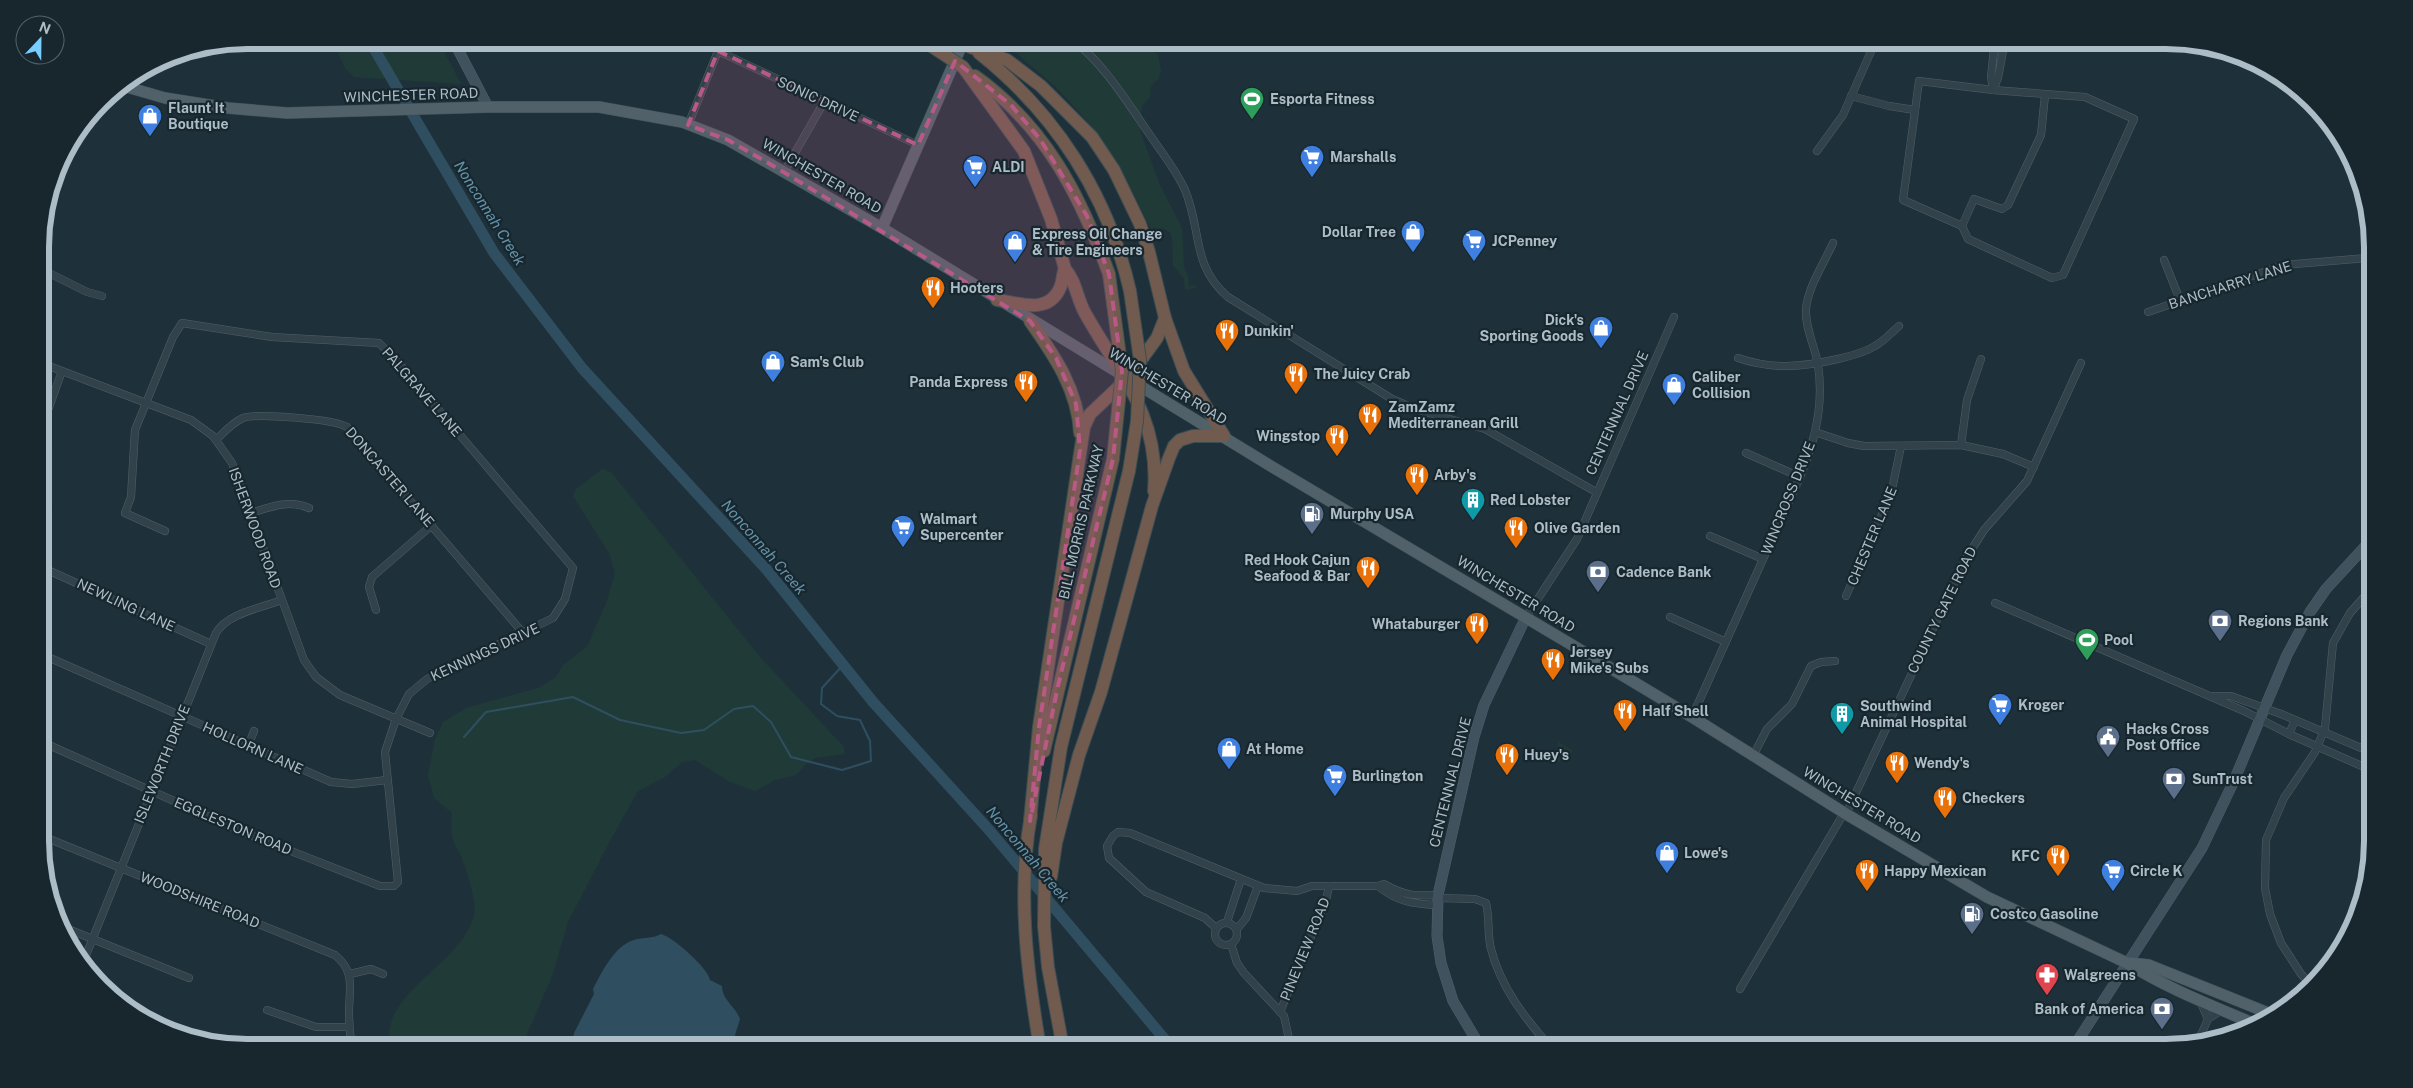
<svg xmlns="http://www.w3.org/2000/svg" width="2413" height="1088" font-family="'Public Sans',sans-serif">
<rect width="100%" height="100%" fill="#1e313a"/>
<!-- green -->
<g fill="#203b37">
<polygon points="333,40 438,40 461,84 354,77 345,68"/>
<polygon points="987,40 1147,40 1149,47 1158,55 1161,71 1159,78 1151,86 1150,97 1142,106 1140,131 1160,185 1182,228 1184,267 1189,280 1188,286 1195,285 1196,288 1185,290 1184,279 1173,265 1172,238 1170,232 1162,228 1154,232 1151,229 1118,163 1088,122 1057,88 1016,53"/>
<path d="M602,469L611,472L760,657L843,746L845,754L815,758L806,764L796,775L775,780L755,791L730,782L695,760L682,762L665,777L638,791L612,837L568,922L552,976L521,1048H390C378,992 460,967 474,916C478,904 466,868 461,856C459,850 453,843 452,836C451,828 452,820 452,813L434,798L428,775L435,740L443,722L466,708L538,688L555,678L563,665L587,647L607,601L615,573L610,555L573,496L575,490Z"/>
<polygon points="1559,742 1573,751 1567,758 1555,763 1553,762"/>
</g>
<!-- water -->
<path fill="#2f4f61" d="M661,934C673,937 708,968 710,980L722,986C722,1000 736,1007 740,1019L735,1035L743,1048H571L574,1033L594,994L593,989C602,972 614,946 634,940C644,937 652,939 661,934Z"/>
<g fill="none" stroke-linecap="round" stroke-linejoin="round">
<!-- stream -->
<polyline stroke="#2f4f61" stroke-width="2" points="464,737 486,712 573,697 620,720 681,733 704,730 734,709 753,706 771,722 791,757 842,770 871,761 870,741 860,720 837,716 821,704 822,688 843,665"/>
<!-- river -->
<polyline stroke="#2f4f61" stroke-width="11" points="369,40 494,253 582,368 767,570 873,702 990,831 1172,1048"/>
<defs>
<g id="street">
<path d="M1073,40C1105,65 1127,102 1150,135C1162,153 1176,170 1185,190C1202,230 1191,265 1228,297L1392,399L1418,410L1485,429L1596,492"/>
<polyline points="1995,40 1991,77 1993,90 1998,78 2005,40"/>
<polygon points="1919,81 1993,90 2085,97 2134,119 2063,275 2052,278 1968,239 1962,226 1903,200"/>
<polyline points="1851,96 1889,106 1915,110"/>
<polyline points="688,125 718,51 918,145"/>
<polyline points="1817,151 1843,115 1876,40"/>
<polyline points="784,172 824,102"/>
<polyline points="1962,226 1974,199 2002,209 2008,205 2041,135 2045,95"/>
<polyline points="2164,260 2180,300"/>
<polyline points="41,269 87,292 102,296"/>
<polyline points="2148,312 2284,265 2367,258 2371,256"/>
<path d="M1738,358C1773,370 1802,367 1838,359C1850,356 1864,353 1875,346C1884,341 1891,333 1899,326"/>
<polyline points="41,363 191,420 213,436 232,463 304,660 316,677 340,695 430,733"/>
<polyline points="41,430 62,371"/>
<polyline points="1815,432 1848,443 1864,446 1961,445 2003,454 2034,467"/>
<path d="M216,440C224,432 233,422 243,418C257,413 334,419 347,427L524,634"/>
<polyline points="1961,445 1967,400 1981,359"/>
<polyline points="1746,453 1800,477"/>
<polyline points="41,475 45,477"/>
<path d="M251,513C270,507 289,499 309,508"/>
<polyline points="1710,536 1763,559"/>
<polyline points="41,567 211,644"/>
<polyline points="1846,596 1891,494 1901,446"/>
<polyline points="1995,603 2244,711 2291,735 2371,770"/>
<polyline points="376,610 369,587 372,577 432,525"/>
<polyline points="1526,617 1577,539 1674,317"/>
<polyline points="1670,617 1726,642"/>
<polyline points="41,654 331,782 352,784 387,780"/>
<polyline points="2211,696 2231,696 2281,714 2373,753"/>
<path d="M1692,717L1800,477C1815,442 1824,403 1818,365C1815,346 1805,329 1806,309C1808,287 1824,263 1833,243"/>
<polyline points="2289,734 2295,720"/>
<polyline points="42,742 250,835 380,886 394,886 398,882 385,752 396,719 409,694 427,679 553,618 565,599 573,568 397,361 379,343 272,337 182,323 173,337 135,430 131,497 125,513 165,531"/>
<polyline points="248,746 254,731"/>
<polyline points="1753,756 1767,729 1792,704 1811,666 1821,662 1835,661"/>
<polyline points="2373,767 2369,781 2373,792"/>
<polyline points="1846,814 1965,560 1984,530 2027,481 2081,363"/>
<path d="M42,836L335,955C356,972 349,989 349,1013C349,1024 350,1036 352,1048"/>
<path d="M1438,898L1475,899L1486,903C1490,918 1487,934 1491,949C1501,988 1525,1018 1551,1048"/>
<path d="M1438,905C1414,904 1397,902 1378,886L1384,884C1405,896 1415,896 1438,895"/>
<polyline points="1227,922 1241,879"/>
<circle cx="1226" cy="934" r="11"/>
<polyline points="58,925 189,978"/>
<polyline points="1216,928 1205,918 1146,892 1109,858 1107,846 1113,836 1118,832 1130,833 1264,888 1297,891 1312,886 1378,886"/>
<polyline points="1237,929 1246,918 1258,886"/>
<polyline points="1231,944 1237,963 1244,973 1284,1016 1291,1048"/>
<path d="M82,965L216,633C228,613 261,608 282,600"/>
<polyline points="350,974 371,969 383,974"/>
<polyline points="2311,985 2332,962"/>
<polyline points="2312,986 2301,974 2281,943 2270,914 2265,888 2266,840 2284,798 2315,752 2325,728 2333,643 2350,613 2372,588"/>
<polyline points="1740,989 1844,813"/>
<polyline points="2200,1001 2208,1019"/>
<polyline points="267,1010 316,1027 349,1027"/>
<polyline points="1280,1012 1326,900 1329,886"/>
<polyline points="2078,1038 2101,1048"/>
<polyline points="2197,1044 2208,1019 2222,1010"/>
</g>
<g id="secondary">
<polyline points="453,40 488,107"/>
<polyline points="1481,1048 1453,1001 1441,963 1437,936 1438,895 1474,737 1484,705 1526,617"/>
<polyline points="2073,1048 2202,848 2233,783 2287,655 2310,612 2326,589 2372,539"/>
</g>
<g id="primary">
<path d="M120,85L165,98L228,108L287,113L488,107H599L682,122L728,140L882,228L1269,465L1572,645L1692,717L1846,814L1987,897L2127,963C2168,989 2213,1006 2257,1025"/>
<polyline points="882,228 964,40"/>
<polyline points="2131,963 2149,965 2276,1016"/>
</g>
<g id="highway">
<polyline points="970,47 1007,60 1041,86 1092,137 1114,170 1140,224 1149,252 1165,318 1157,338 1127,379 1090,414 1084,427 1039,727 1030,821"/>
<path d="M979,53C1056,114 1108,195 1130,291"/>
<path d="M963,67L1024,151L1051,219L1065,269C1076,281 1077,299 1085,313C1119,374 1160,415 1154,491"/>
<path d="M975,76C1046,127 1080,195 1109,274"/>
<path d="M997,300C1019,303 1048,315 1060,288C1063,282 1062,275 1065,269"/>
<polyline points="1165,318 1184,371 1224,436"/>
<path d="M1030,321C1054,355 1078,390 1080,433"/>
<polyline points="1044,751 1113,459"/>
<path d="M1031,815C1017,893 1027,970 1040,1048"/>
<polyline points="1051,877 1056,843 1079,755 1101,692 1152,506 1169,458 1174,446 1180,440 1193,436 1224,436"/>
<polyline points="1063,1048 1048,967 1044,926 1045,849 1061,747 1129,471"/>
</g>
</defs>
<!-- street casing -->
<use href="#street" stroke="#506068" stroke-width="8"/>
<!-- secondary casing -->
<use href="#secondary" stroke="#506068" stroke-width="11"/>
<!-- primary casing -->
<use href="#primary" stroke="#3f4e57" stroke-width="12"/>
<!-- highway casing -->
<use href="#highway" stroke="#3d4d54" stroke-width="14"/>
<!-- street -->
<use href="#street" stroke="#32424a" stroke-width="7"/>
<!-- secondary -->
<use href="#secondary" stroke="#40525d" stroke-width="10"/>
<!-- primary -->
<use href="#primary" stroke="#50616a" stroke-width="11"/>
<!-- highway -->
<use href="#highway" stroke="#715b4e" stroke-width="12"/>
<defs>
<g id="highway-bridge">
<polyline points="922,40 963,67"/>
<polyline points="960,40 970,47"/>
<polyline points="1109,274 1122,371 1113,459"/>
<polyline points="1129,471 1137,421 1140,360 1130,291"/>
</g>
</defs>
<!-- highway-bridge casing -->
<use href="#highway-bridge" stroke="#3d4d54" stroke-width="14" stroke-linecap="butt"/>
<!-- highway-bridge -->
<use href="#highway-bridge" stroke="#715b4e" stroke-width="12"/>
</g>
<!-- marked area -->
<path fill="#b95a86" fill-opacity="0.2" stroke="#b95a86" stroke-width="4" stroke-dasharray="10 6" stroke-linejoin="round" d="M718,51L918,145L955,61L1011,105L1040,139L1087,216L1109,274L1122,371L1113,459L1058,686L1030,821L1039,727L1080,450L1076,404L1056,358L1030,321L775,167L728,140L688,125Z"/>
<!-- icons -->
<defs>
<symbol id="stadium-pin" viewBox="-11 -11 22 30"><path d="M0 17L-7.5 6A9.5 9.5 0 1 1 7.5 6Z" fill="#2e9e5b" stroke="#18272e"/><path d="M0-5a6.5 5 0 1 0 0 10a6.5 5 0 1 0 0-10ZM-3.5-1.8h7v3.6h-7Z" fill="#fff"/></symbol>
<symbol id="shop-pin" viewBox="-11 -11 22 30"><path d="M0 17L-7.5 6A9.5 9.5 0 1 1 7.5 6Z" fill="#3f7fe0" stroke="#18272e"/><path d="M-5-2.5h2.3a2.7 3.5 0 0 1 5.4 0H5L5.5 6h-11ZM-1.5-2.5h3a1.5 2.3 0 0 0-3 0Z" fill="#fff"/></symbol>
<symbol id="supermarket-pin" viewBox="-11 -11 22 30"><path d="M0 17L-7.5 6A9.5 9.5 0 1 1 7.5 6Z" fill="#3f7fe0" stroke="#18272e"/><path d="M-6-5.5h2.5l.6 2H6L4.5 2H-2.5L-4.4-4H-6ZM-1.5 3.2a1.3 1.3 0 1 0 .1 0ZM3 3.2a1.3 1.3 0 1 0 .1 0Z" fill="#fff"/></symbol>
<symbol id="restaurant-pin" viewBox="-11 -11 22 30"><path d="M0 17L-7.5 6A9.5 9.5 0 1 1 7.5 6Z" fill="#e8710a" stroke="#18272e"/><path d="M-5-6h1v4h1v-4h1v4h1v-4h1v5L-1.5 .5V6h-2V.5L-5-1ZM5-6V6H3V1.5H1.5Q1.5-4 5-6Z" fill="#fff"/></symbol>
<symbol id="building-pin" viewBox="-11 -11 22 30"><path d="M0 17L-7.5 6A9.5 9.5 0 1 1 7.5 6Z" fill="#0f9aa8" stroke="#18272e"/><path d="M-4-6H4V6H1V3H-1V6H-4ZM-2.5-4.3h1.7v1.8h-1.7ZM.8-4.3h1.7v1.8H.8ZM-2.5-1h1.7V.8h-1.7ZM.8-1h1.7V.8H.8Z" fill="#fff"/></symbol>
<symbol id="fuel-pin" viewBox="-11 -11 22 30"><path d="M0 17L-7.5 6A9.5 9.5 0 1 1 7.5 6Z" fill="#5c6f8a" stroke="#18272e"/><path d="M-5.5-6h7V0h2V4h1.3V-2.5L3-4.5l.8-.8L6-3V5H2.5V1h-1V6h-7ZM-4.2-4.7v3.2H.2V-4.7Z" fill="#fff"/></symbol>
<symbol id="bank-pin" viewBox="-11 -11 22 30"><path d="M0 17L-7.5 6A9.5 9.5 0 1 1 7.5 6Z" fill="#5c6f8a" stroke="#18272e"/><path d="M-6-4H6V4H-6ZM0-2.3a2.3 2.3 0 1 0 0 4.6a2.3 2.3 0 1 0 0-4.6Z" fill="#fff"/></symbol>
<symbol id="civic-pin" viewBox="-11 -11 22 30"><path d="M0 17L-7.5 6A9.5 9.5 0 1 1 7.5 6Z" fill="#5c6f8a" stroke="#18272e"/><path d="M-.6-6.5H3V-4.5H.6V-3L4-1V1h2V6H-6V1h2V-1L-.6-3ZM-1.2 2.5V6h2.4V2.5Z" fill="#fff"/></symbol>
<symbol id="pharmacy-pin" viewBox="-11 -11 22 30"><path d="M0 17L-7.5 6A9.5 9.5 0 1 1 7.5 6Z" fill="#e0444e" stroke="#18272e"/><path d="M-2-6h4v4h4v4h-4v4h-4v-4h-4v-4h4Z" fill="#fff"/></symbol>
</defs>
<g fill-rule="evenodd">
<use href="#stadium-pin" x="1238" y="85" width="28" height="38"/>
<use href="#shop-pin" x="136" y="102" width="28" height="38"/>
<use href="#supermarket-pin" x="1298" y="143" width="28" height="38"/>
<use href="#supermarket-pin" x="961" y="153" width="28" height="38"/>
<use href="#shop-pin" x="1399" y="218" width="28" height="38"/>
<use href="#supermarket-pin" x="1460" y="227" width="28" height="38"/>
<use href="#shop-pin" x="1001" y="228" width="28" height="38"/>
<use href="#restaurant-pin" x="919" y="274" width="28" height="38"/>
<use href="#shop-pin" x="1587" y="314" width="28" height="38"/>
<use href="#restaurant-pin" x="1213" y="317" width="28" height="38"/>
<use href="#shop-pin" x="759" y="348" width="28" height="38"/>
<use href="#restaurant-pin" x="1282" y="360" width="28" height="38"/>
<use href="#restaurant-pin" x="1012" y="368" width="28" height="38"/>
<use href="#shop-pin" x="1660" y="371" width="28" height="38"/>
<use href="#restaurant-pin" x="1356" y="401" width="28" height="38"/>
<use href="#restaurant-pin" x="1323" y="422" width="28" height="38"/>
<use href="#restaurant-pin" x="1403" y="461" width="28" height="38"/>
<use href="#building-pin" x="1459" y="486" width="28" height="38"/>
<use href="#fuel-pin" x="1298" y="500" width="28" height="38"/>
<use href="#supermarket-pin" x="889" y="513" width="28" height="38"/>
<use href="#restaurant-pin" x="1502" y="514" width="28" height="38"/>
<use href="#restaurant-pin" x="1354" y="554" width="28" height="38"/>
<use href="#bank-pin" x="1584" y="558" width="28" height="38"/>
<use href="#bank-pin" x="2206" y="607" width="28" height="38"/>
<use href="#restaurant-pin" x="1463" y="610" width="28" height="38"/>
<use href="#stadium-pin" x="2073" y="626" width="28" height="38"/>
<use href="#restaurant-pin" x="1539" y="646" width="28" height="38"/>
<use href="#supermarket-pin" x="1986" y="691" width="28" height="38"/>
<use href="#restaurant-pin" x="1611" y="697" width="28" height="38"/>
<use href="#building-pin" x="1828" y="700" width="28" height="38"/>
<use href="#civic-pin" x="2094" y="723" width="28" height="38"/>
<use href="#shop-pin" x="1215" y="735" width="28" height="38"/>
<use href="#restaurant-pin" x="1493" y="741" width="28" height="38"/>
<use href="#restaurant-pin" x="1883" y="749" width="28" height="38"/>
<use href="#supermarket-pin" x="1321" y="762" width="28" height="38"/>
<use href="#bank-pin" x="2160" y="765" width="28" height="38"/>
<use href="#restaurant-pin" x="1931" y="784" width="28" height="38"/>
<use href="#shop-pin" x="1653" y="839" width="28" height="38"/>
<use href="#restaurant-pin" x="2044" y="842" width="28" height="38"/>
<use href="#restaurant-pin" x="1853" y="857" width="28" height="38"/>
<use href="#supermarket-pin" x="2099" y="857" width="28" height="38"/>
<use href="#fuel-pin" x="1958" y="900" width="28" height="38"/>
<use href="#pharmacy-pin" x="2033" y="961" width="28" height="38"/>
<use href="#bank-pin" x="2148" y="995" width="28" height="38"/>
</g>
<g text-anchor="middle" dominant-baseline="central" stroke-width="4.5" stroke-linejoin="round" paint-order="stroke">
<!-- street labels -->
<g font-size="14" fill="#acbdc7" stroke="#18272e">
<text transform="translate(411 95) rotate(-2)">WINCHESTER ROAD</text>
<text transform="translate(818 99) rotate(25)">SONIC DRIVE</text>
<text transform="translate(822 176) rotate(30)">WINCHESTER ROAD</text>
<text transform="translate(2230 285) rotate(-18)">BANCHARRY LANE</text>
<text transform="translate(1168 386) rotate(31)">WINCHESTER ROAD</text>
<text transform="translate(422 392) rotate(49)">PALGRAVE LANE</text>
<text transform="translate(1617 413) rotate(-66)">CENTENNIAL DRIVE</text>
<text transform="translate(390 477) rotate(49)">DONCASTER LANE</text>
<text transform="translate(1788 498) rotate(-68)">WINCROSS DRIVE</text>
<text transform="translate(1081 522) rotate(-77)">BILL MORRIS PARKWAY</text>
<text transform="translate(255 528) rotate(70)">ISHERWOOD ROAD</text>
<text transform="translate(1872 536) rotate(-67)">CHESTER LANE</text>
<text transform="translate(1516 594) rotate(31)">WINCHESTER ROAD</text>
<text transform="translate(126 605) rotate(25)">NEWLING LANE</text>
<text transform="translate(1942 610) rotate(-64)">COUNTY GATE ROAD</text>
<text transform="translate(485 652) rotate(-25)">KENNINGS DRIVE</text>
<text transform="translate(253 748) rotate(24)">HOLLORN LANE</text>
<text transform="translate(162 764) rotate(-68)">ISLEWORTH DRIVE</text>
<text transform="translate(1450 782) rotate(-76)">CENTENNIAL DRIVE</text>
<text transform="translate(1862 805) rotate(31)">WINCHESTER ROAD</text>
<text transform="translate(233 826) rotate(23)">EGGLESTON ROAD</text>
<text transform="translate(200 900) rotate(22)">WOODSHIRE ROAD</text>
<text transform="translate(1305 949) rotate(-68)">PINEVIEW ROAD</text>
</g>
<!-- poi labels -->
<g font-size="14" font-weight="bold" fill="#acbdc7" stroke="#18272e" text-anchor="start">
<text x="1270" y="99">Esporta Fitness</text>
<text x="168" y="108">Flaunt It<tspan x="168" dy="16">Boutique</tspan></text>
<text x="1330" y="157">Marshalls</text>
<text x="992" y="167">ALDI</text>
<text x="1396" y="232" text-anchor="end">Dollar Tree</text>
<text x="1032" y="234">Express Oil Change<tspan x="1032" dy="16">&amp; Tire Engineers</tspan></text>
<text x="1492" y="241">JCPenney</text>
<text x="950" y="288">Hooters</text>
<text x="1584" y="320" text-anchor="end">Dick's<tspan x="1584" dy="16">Sporting Goods</tspan></text>
<text x="1244" y="331">Dunkin'</text>
<text x="790" y="362">Sam's Club</text>
<text x="1314" y="374">The Juicy Crab</text>
<text x="1692" y="377">Caliber<tspan x="1692" dy="16">Collision</tspan></text>
<text x="1008" y="382" text-anchor="end">Panda Express</text>
<text x="1388" y="407">ZamZamz<tspan x="1388" dy="16">Mediterranean Grill</tspan></text>
<text x="1320" y="436" text-anchor="end">Wingstop</text>
<text x="1434" y="475">Arby's</text>
<text x="1490" y="500">Red Lobster</text>
<text x="1330" y="514">Murphy USA</text>
<text x="920" y="519">Walmart<tspan x="920" dy="16">Supercenter</tspan></text>
<text x="1534" y="528">Olive Garden</text>
<text x="1350" y="560" text-anchor="end">Red Hook Cajun<tspan x="1350" dy="16">Seafood &amp; Bar</tspan></text>
<text x="1616" y="572">Cadence Bank</text>
<text x="2238" y="621">Regions Bank</text>
<text x="1460" y="624" text-anchor="end">Whataburger</text>
<text x="2104" y="640">Pool</text>
<text x="1570" y="652">Jersey<tspan x="1570" dy="16">Mike's Subs</tspan></text>
<text x="2018" y="705">Kroger</text>
<text x="1860" y="706">Southwind<tspan x="1860" dy="16">Animal Hospital</tspan></text>
<text x="1642" y="711">Half Shell</text>
<text x="2126" y="729">Hacks Cross<tspan x="2126" dy="16">Post Office</tspan></text>
<text x="1246" y="749">At Home</text>
<text x="1524" y="755">Huey's</text>
<text x="1914" y="763">Wendy's</text>
<text x="1352" y="776">Burlington</text>
<text x="2192" y="779">SunTrust</text>
<text x="1962" y="798">Checkers</text>
<text x="1684" y="853">Lowe's</text>
<text x="2040" y="856" text-anchor="end">KFC</text>
<text x="1884" y="871">Happy Mexican</text>
<text x="2130" y="871">Circle K</text>
<text x="1990" y="914">Costco Gasoline</text>
<text x="2064" y="975">Walgreens</text>
<text x="2144" y="1009" text-anchor="end">Bank of America</text>
</g>
<!-- water labels -->
<g font-size="15" font-style="italic" fill="#6292aa" stroke="#18272e">
<text transform="translate(490 213) rotate(58)">Nonconnah Creek</text>
<text transform="translate(764 547) rotate(49)">Nonconnah Creek</text>
<text transform="translate(1028 854) rotate(50)">Nonconnah Creek</text>
</g>
</g>
<!-- crop -->
<path d="M0 0H2413V1088H0ZM247 49H2166A198 198 0 0 1 2364 247V841A198 198 0 0 1 2166 1039H247A198 198 0 0 1 49 841V247A198 198 0 0 1 247 49Z" fill="#18272e" fill-rule="evenodd"/>
<path fill="none" stroke="#acbdc7" stroke-width="6" d="M247 49H2166A198 198 0 0 1 2364 247V841A198 198 0 0 1 2166 1039H247A198 198 0 0 1 49 841V247A198 198 0 0 1 247 49Z"/>
<!-- north arrow -->
<g transform="translate(40 40) rotate(22)"><circle r="24" fill="#18272e" stroke="#53636b"/>
<path d="M0-4L9 19L0 12L-9 19Z" fill="#79cdff"/>
<text y="-8" font-size="14" font-weight="bold" text-anchor="middle" fill="#acbdc7">N</text>
</g>
</svg>
